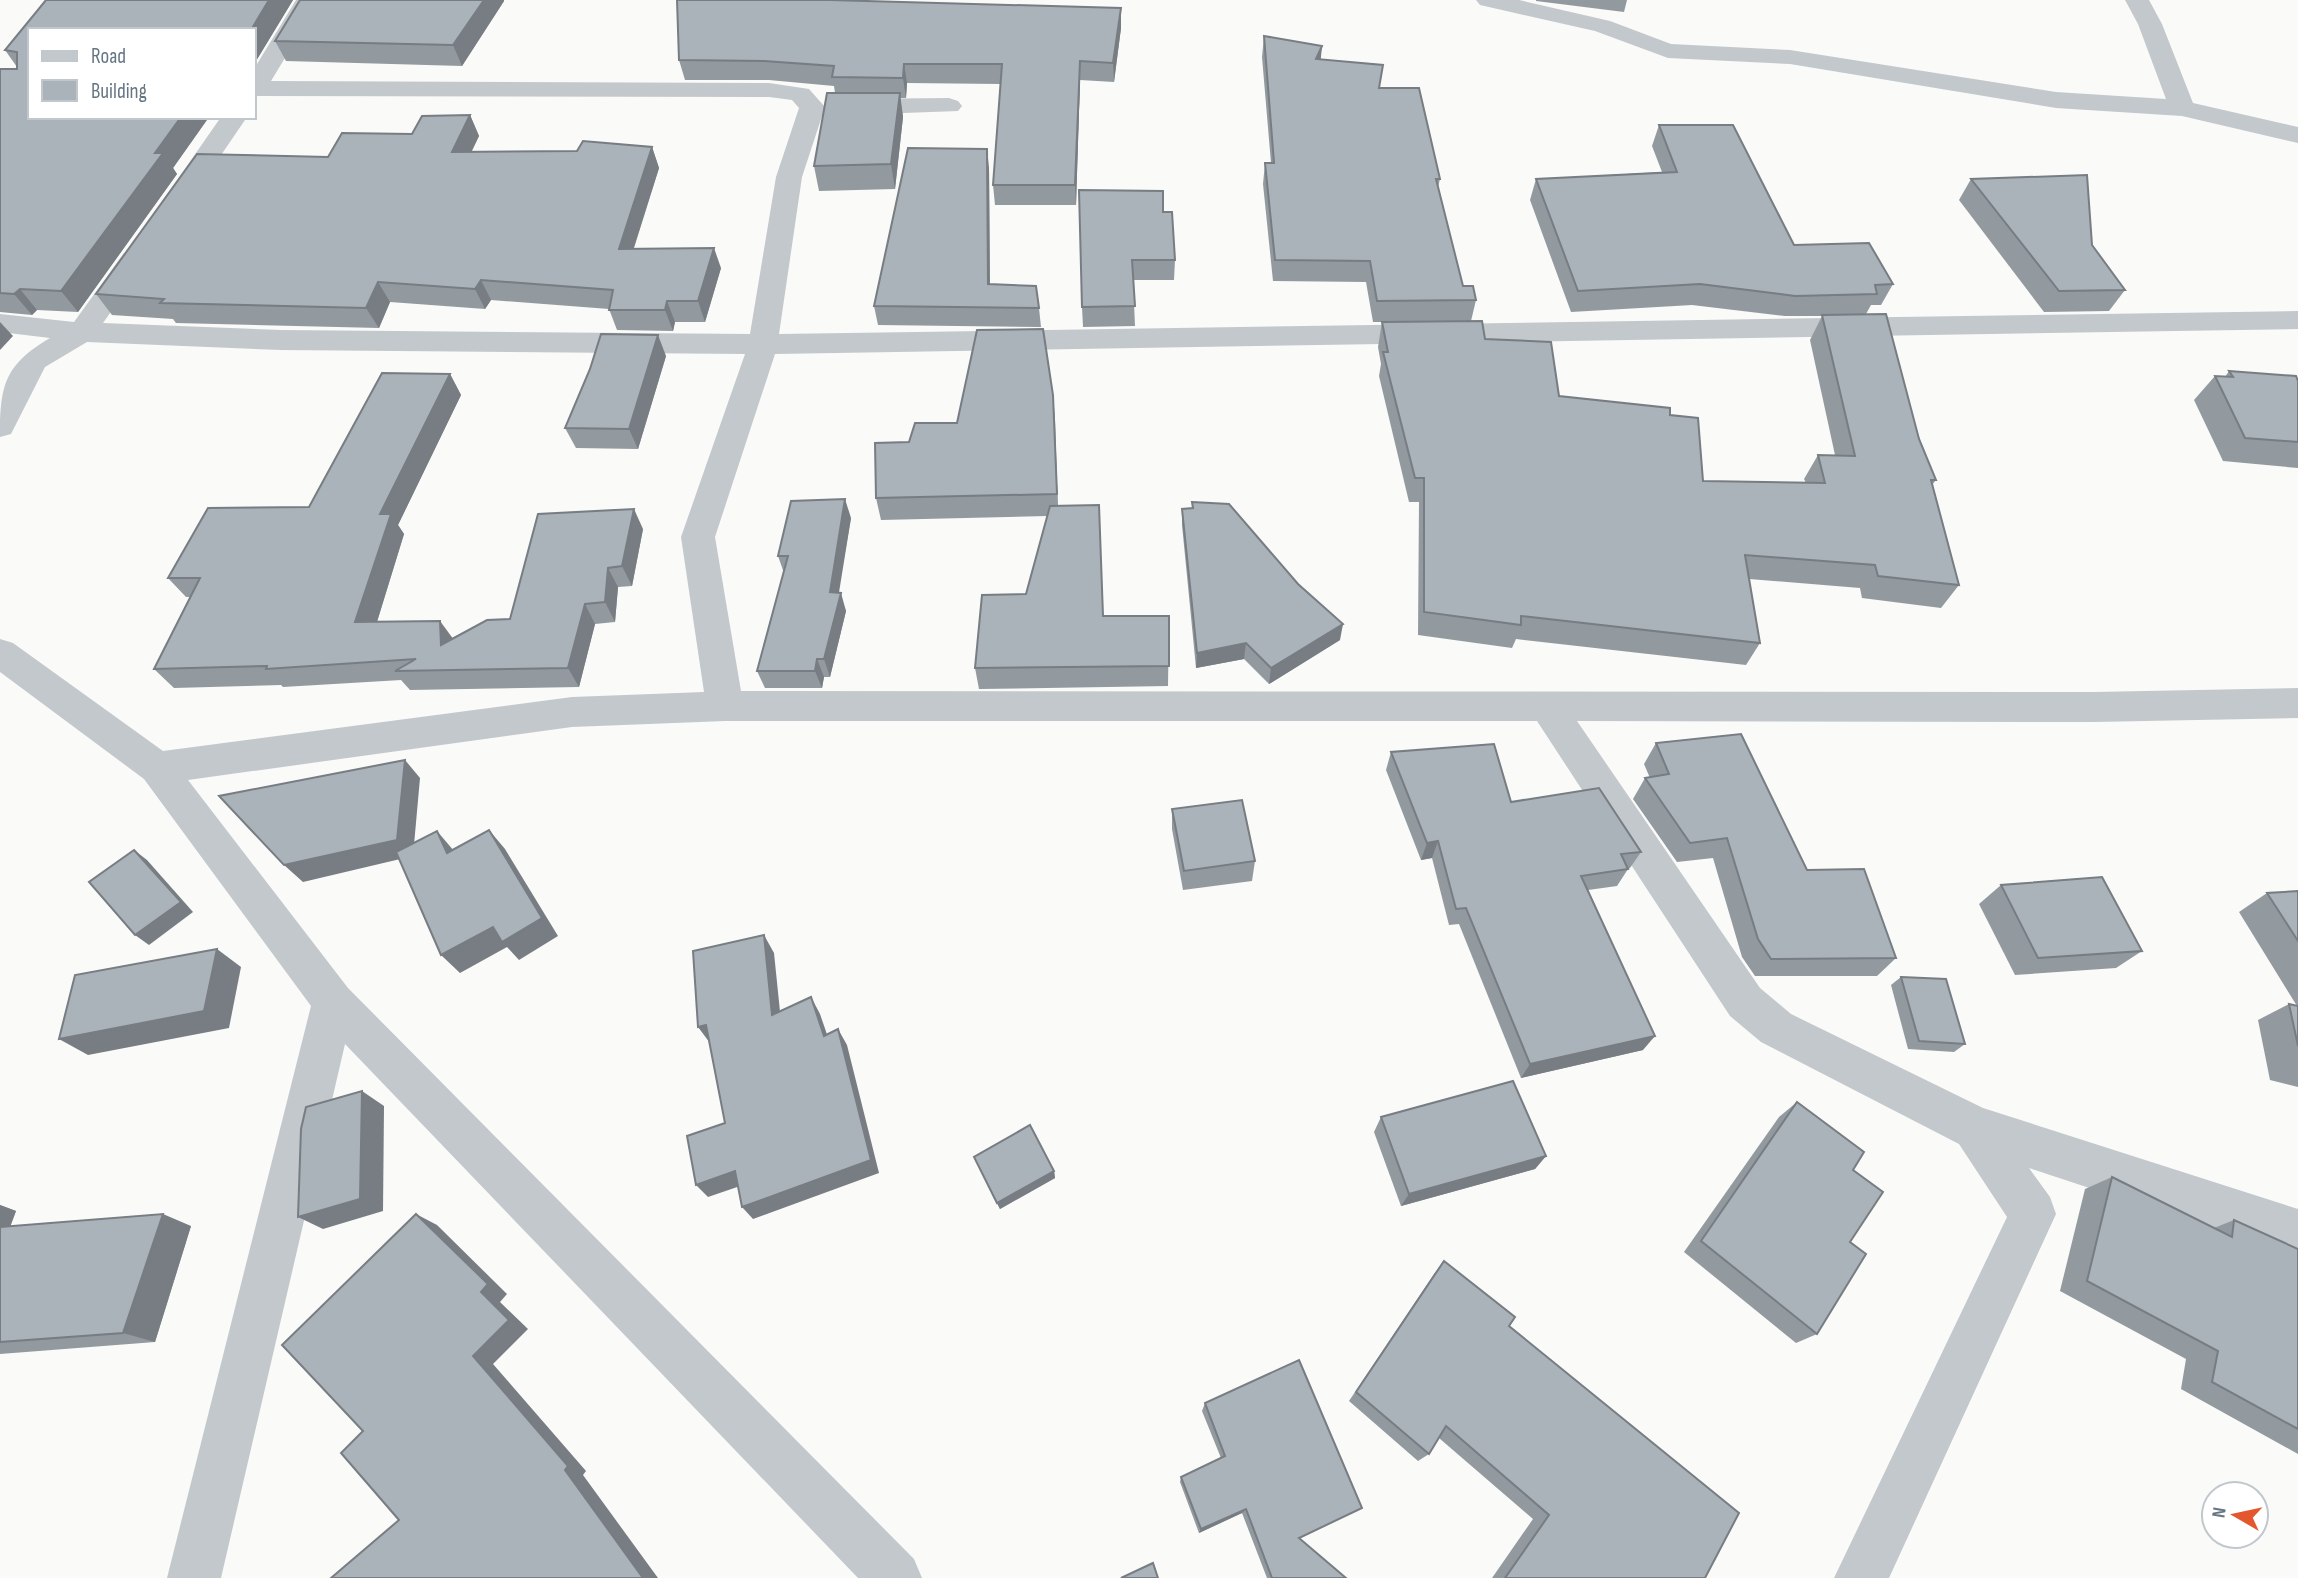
<svg xmlns="http://www.w3.org/2000/svg" width="2298" height="1578" font-family="'Sofia Sans Condensed',sans-serif">
<rect width="100%" height="100%" fill="#fafaf8"/>
<g fill="none" stroke-linecap="round" stroke-linejoin="round">
<!-- street -->
<g fill="#c3c8cc" fill-rule="evenodd">
<path d="M296,0H320L271,81L769,83L809,89L825,107L802,177L779,334L2298,311V329L775,354L715,537L741,691L2094,692L2298,688V718L2094,722L1577,721L1760,988L1791,1014L1983,1108L2298,1209V1257L2029,1168L2050,1197L2056,1214L1889,1578H1834L2007,1217L1959,1144L1761,1042L1730,1016L1537,721H725L572,727L188,780L348,988L914,1559L922,1578H858L345,1044L221,1578H167L311,1006L144,779L0,672V639L13,643L163,751L572,697L704,692L681,537L745,354L281,350L87,342L45,367L11,434L0,437C0,386 4,365 50,338L0,332V314L74,322L124,253L134,250L144,253L148,259L103,323L281,330L750,334L776,177L799,108L792,100L769,97L254,96V69Z"/>
<polygon points="1476,0 1519,0 1610,21 1671,44 1790,50 2056,92 2166,99 2138,24 2125,0 2149,0 2162,24 2193,103 2298,127 2298,143 2182,116 2056,108 1790,64 1668,58 1595,31 1480,5"/>
<polygon points="949,98 958,101 962,106 958,111 849,115 840,112 836,107 840,102 849,99"/>
<polygon points="221,117 247,117 189,202 169,202 166,196"/>
</g>
</g>
<!-- wall -->
<g fill="#929a9f">
<polygon points="46,0 293,0 256,61 254,61 254,30 30,117 209,117 173,168 177,174 78,312 37,310 32,315 0,312 0,69 17,69 17,67 5,50"/>
<polygon points="300,0 504,0 504,1 462,66 286,61 275,41"/>
<polygon points="1536,0 1627,0 1624,12 1536,1"/>
<polygon points="1121,8 1121,28 1114,82 1080,80 1076,205 995,205 993,185 1001,84 907,83 906,98 900,98 903,117 895,189 819,191 814,166 835,93 834,86 769,80 685,80 679,60"/>
<polygon points="1264,36 1322,46 1320,59 1379,88 1440,179 1438,187 1463,286 1476,300 1471,321 1485,339 1559,396 1670,415 1703,481 1806,483 1804,479 1818,455 1835,455 1810,340 1822,316 1785,316 1692,305 1571,312 1530,200 1536,179 1662,172 1652,146 1659,125 1794,245 1893,284 1881,305 1871,305 1866,314 1936,480 1932,485 1959,585 1941,608 1862,598 1860,588 1749,579 1760,643 1746,665 1516,639 1512,648 1418,635 1419,502 1409,502 1379,376 1381,364 1378,347 1382,322 1404,322 1373,322 1366,282 1273,281 1263,184 1265,163 1271,163 1262,57"/>
<polygon points="470,115 479,136 472,151 577,151 652,147 659,168 634,248 721,268 705,322 675,322 673,331 617,330 609,309 491,300 485,309 390,302 379,328 176,323 173,319 112,315 96,294 328,157 412,134"/>
<polygon points="989,168 990,284 1039,308 1041,327 878,325 874,306"/>
<polygon points="1971,179 2125,290 2109,311 2044,312 1959,200"/>
<polygon points="1163,212 1175,260 1174,280 1133,280 1135,326 1083,327 1082,307"/>
<polygon points="666,356 638,449 576,448 565,428"/>
<polygon points="2229,371 2298,381 2298,468 2223,461 2194,400 2215,376 2225,377"/>
<polygon points="450,374 461,395 398,525 404,534 377,622 453,639 510,619 643,529 632,586 618,587 615,622 595,624 579,687 410,690 401,680 283,687 281,685 174,688 154,669 190,597 186,597 168,578 309,507"/>
<polygon points="1053,395 1058,506 1103,616 1169,616 1168,686 979,689 975,668 1026,594 1047,516 881,520 876,498 909,442 957,423"/>
<polygon points="1192,502 1340,640 1269,684 1244,659 1196,668 1182,525 1182,509 1192,508"/>
<polygon points="851,518 838,593 846,611 830,677 824,677 822,688 765,688 757,671 784,573 778,556"/>
<polygon points="1656,743 1896,958 1877,976 1755,976 1742,957 1713,858 1677,862 1633,799 1645,778 1650,778 1644,764"/>
<polygon points="1391,752 1511,802 1641,852 1630,868 1628,869 1617,886 1588,890 1643,1050 1521,1078 1459,924 1449,925 1432,858 1421,860 1386,770"/>
<polygon points="1172,809 1255,861 1252,881 1183,890 1172,829"/>
<polygon points="2001,885 2142,951 2116,968 2015,975 1979,904"/>
<polygon points="2298,891 2298,1087 2270,1080 2258,1020 2289,1004 2297,1006 2239,912 2267,893"/>
<polygon points="1901,977 1965,1044 1954,1052 1908,1049 1891,985"/>
<polygon points="1797,1102 1853,1170 1850,1242 1817,1334 1796,1343 1684,1252 1779,1117"/>
<polygon points="1381,1117 1546,1156 1535,1169 1401,1206 1374,1132"/>
<polygon points="974,1157 1054,1171 1055,1178 1000,1209"/>
<polygon points="2112,1177 2214,1228 2234,1220 2298,1249 2298,1454 2181,1389 2186,1359 2060,1291 2085,1189"/>
<polygon points="0,1205 16,1211 10,1226 191,1226 155,1342 0,1354"/>
<polygon points="1444,1261 1509,1326 1705,1578 1492,1578 1533,1519 1439,1438 1429,1454 1418,1461 1349,1401 1434,1274"/>
<polygon points="1205,1403 1300,1539 1346,1578 1267,1578 1242,1513 1199,1533 1180,1482 1181,1477 1221,1458 1202,1411"/>
</g>
<!-- shaded-wall -->
<g fill="#777d82">
<polygon points="269,0 293,0 256,61 254,57 254,30 251,30"/>
<polygon points="484,0 504,0 504,1 462,66 453,45"/>
<polygon points="1121,8 1121,28 1114,82 1113,63"/>
<polygon points="1322,46 1320,67 1316,59"/>
<polygon points="1080,61 1080,80 1076,205 1075,185"/>
<polygon points="904,64 907,83 906,98 903,78"/>
<polygon points="900,93 903,117 895,189 891,164"/>
<polygon points="470,115 479,136 461,172 452,152"/>
<polygon points="181,117 209,117 173,168 177,174 78,312 61,291 155,153"/>
<polygon points="652,147 659,168 627,269 619,249"/>
<polygon points="987,149 989,168 990,304 988,284"/>
<polygon points="714,248 721,268 705,322 698,301"/>
<polygon points="481,280 491,300 485,309 475,289"/>
<polygon points="378,282 390,302 379,328 366,308"/>
<polygon points="20,289 37,310 32,315 14,294"/>
<polygon points="667,301 675,322 673,331 665,310"/>
<polygon points="0,322 13,336 0,350"/>
<polygon points="658,335 666,356 638,449 629,429"/>
<polygon points="450,374 461,395 398,525 404,534 371,641 355,622 380,514"/>
<polygon points="1053,395 1055,419 1058,516 1057,494"/>
<polygon points="845,499 851,518 836,611 830,592"/>
<polygon points="634,509 643,529 632,586 622,566"/>
<polygon points="608,568 618,587 615,622 605,602"/>
<polygon points="841,593 846,611 830,677 824,659"/>
<polygon points="585,604 595,624 579,687 568,668"/>
<polygon points="440,621 454,640 441,645"/>
<polygon points="1343,624 1340,640 1269,684 1271,668"/>
<polygon points="1246,643 1244,659 1196,668 1197,653"/>
<polygon points="817,659 824,677 822,688 815,671"/>
<polygon points="405,760 420,778 413,856 303,882 284,865"/>
<polygon points="489,830 505,849 558,936 519,960 507,947 460,973 441,955"/>
<polygon points="437,831 454,851 447,853"/>
<polygon points="1438,841 1432,858 1421,860 1427,843"/>
<polygon points="134,850 147,860 193,912 149,945 135,935"/>
<polygon points="764,935 774,953 782,1031 772,1015"/>
<polygon points="217,949 241,967 229,1028 88,1055 59,1039"/>
<polygon points="811,997 820,1014 833,1052 824,1036"/>
<polygon points="706,1025 710,1043 698,1027"/>
<polygon points="838,1029 847,1045 879,1173 753,1219 742,1207"/>
<polygon points="1655,1036 1643,1050 1521,1078 1530,1064"/>
<polygon points="362,1091 384,1106 383,1211 323,1229 298,1217"/>
<polygon points="1546,1156 1535,1169 1401,1206 1409,1194"/>
<polygon points="735,1171 746,1184 708,1197 696,1185"/>
<polygon points="1054,1171 1055,1178 1000,1209 997,1203"/>
<polygon points="0,1205 16,1211 5,1241 0,1239"/>
<polygon points="163,1214 191,1226 155,1342 123,1333"/>
<polygon points="416,1214 437,1225 507,1294 500,1302 528,1329 493,1364 586,1471 583,1475 658,1578 643,1578 473,1356 481,1292"/>
<polygon points="1246,1509 1242,1513 1199,1533 1201,1529"/>
</g>
<!-- building -->
<g fill="#aab3b9" stroke="#777d82" stroke-width="2">
<polygon points="46,0 269,0 251,30 30,30 30,117 181,117 155,153 163,153 61,291 20,289 14,294 0,293 0,69 17,69 17,52 5,50"/>
<polygon points="300,0 484,0 453,45 275,41"/>
<polygon points="677,0 830,0 1121,8 1113,63 1080,61 1075,185 993,185 1002,64 904,64 903,78 832,77 834,66 764,61 679,60"/>
<polygon points="1264,36 1322,46 1316,59 1383,65 1379,88 1419,88 1440,179 1436,179 1463,286 1473,286 1476,300 1377,301 1370,261 1275,260 1265,163 1274,163"/>
<polygon points="827,93 900,93 891,164 814,166"/>
<polygon points="470,115 452,152 577,151 583,141 652,147 619,249 714,248 698,301 667,301 665,310 609,310 613,290 481,280 475,289 378,282 366,308 160,303 164,299 96,294 197,154 328,157 342,133 412,134 422,116"/>
<polygon points="1659,125 1733,125 1794,245 1869,243 1893,284 1875,285 1877,294 1795,296 1700,284 1578,291 1536,179 1677,172"/>
<polygon points="908,148 987,149 988,284 1036,286 1039,308 874,306"/>
<polygon points="2087,175 2092,245 2125,290 2059,291 1971,179"/>
<polygon points="1079,190 1163,191 1163,212 1172,212 1175,260 1132,260 1135,306 1082,307"/>
<polygon points="1886,314 1919,439 1936,480 1931,480 1959,585 1878,576 1875,565 1745,555 1760,643 1521,616 1521,625 1424,612 1424,478 1415,478 1383,352 1388,352 1382,322 1482,321 1485,339 1551,342 1559,396 1670,408 1670,415 1698,418 1703,481 1825,483 1818,455 1855,456 1822,315"/>
<polygon points="1043,329 1053,395 1057,494 876,498 875,443 909,442 915,423 957,423 977,330"/>
<polygon points="601,334 658,335 629,429 565,428 590,369"/>
<polygon points="2229,371 2296,376 2298,381 2298,442 2245,438 2215,376 2233,377"/>
<polygon points="382,373 450,374 380,514 391,514 355,622 440,621 441,645 487,620 510,619 538,514 634,509 622,566 608,568 605,602 585,604 568,668 395,671 416,659 266,669 267,666 154,669 200,578 168,578 208,508 309,507"/>
<polygon points="845,499 830,592 841,593 824,659 817,659 815,671 757,671 788,556 778,556 791,501"/>
<polygon points="1192,502 1229,504 1298,584 1343,624 1271,668 1246,643 1197,653 1182,509 1193,508"/>
<polygon points="1099,505 1103,616 1169,616 1169,666 975,668 982,595 1026,594 1050,506"/>
<polygon points="1741,734 1807,870 1864,869 1896,958 1771,959 1758,939 1727,838 1690,843 1645,778 1669,774 1656,743"/>
<polygon points="1494,744 1511,802 1599,788 1641,852 1621,854 1628,869 1581,876 1655,1036 1530,1064 1466,908 1456,909 1438,841 1427,843 1391,752"/>
<polygon points="405,760 397,840 284,865 219,796"/>
<polygon points="1242,800 1255,861 1184,871 1172,809"/>
<polygon points="489,830 542,918 502,942 493,927 441,955 396,852 437,831 447,853"/>
<polygon points="134,850 181,902 135,935 89,882"/>
<polygon points="2102,877 2142,951 2038,958 2001,885"/>
<polygon points="2298,891 2298,941 2267,893"/>
<polygon points="764,935 772,1015 811,997 824,1036 838,1029 871,1160 742,1207 735,1171 696,1185 687,1136 725,1123 706,1025 698,1027 693,951"/>
<polygon points="217,949 204,1011 59,1039 75,975"/>
<polygon points="1901,977 1946,979 1965,1044 1919,1041"/>
<polygon points="2289,1004 2298,1006 2298,1046"/>
<polygon points="1513,1081 1546,1156 1409,1194 1381,1117"/>
<polygon points="362,1091 360,1199 298,1217 301,1129 306,1107"/>
<polygon points="1797,1102 1864,1152 1853,1170 1883,1192 1850,1242 1866,1254 1817,1334 1701,1241"/>
<polygon points="1030,1125 1054,1171 997,1203 974,1157"/>
<polygon points="2112,1177 2232,1237 2234,1220 2298,1249 2298,1429 2212,1382 2218,1351 2087,1281"/>
<polygon points="163,1214 123,1333 0,1342 0,1227"/>
<polygon points="416,1214 488,1284 481,1292 509,1320 473,1356 568,1466 565,1470 643,1578 331,1578 399,1520 341,1453 363,1431 282,1345"/>
<polygon points="1444,1261 1515,1317 1509,1326 1739,1513 1705,1578 1505,1578 1549,1515 1446,1426 1429,1454 1356,1392"/>
<polygon points="1299,1360 1362,1508 1299,1538 1346,1578 1272,1578 1246,1509 1201,1529 1181,1477 1225,1456 1205,1403"/>
<polygon points="1153,1563 1158,1578 1121,1578"/>
</g>
<!-- legend -->
<rect x="28" y="28" width="228" height="91" fill="#ffffff" stroke="#c1c8cd" stroke-width="2"/>
<rect x="42" y="51" width="35" height="10" fill="#c3c8cc" stroke="#c1c8cd" stroke-width="2"/>
<text x="91" y="63" font-size="21" fill="#657683">Road</text>
<rect x="42" y="80" width="35" height="21" fill="#aab3b9" stroke="#c1c8cd" stroke-width="2"/>
<text x="91" y="98" font-size="21" fill="#657683">Building</text>
<!-- north arrow -->
<g transform="translate(2235 1515) rotate(279)"><circle r="33" fill="#ffffff" stroke="#c1c8cd" stroke-width="2"/>
<path d="M0-5L12 26L0 18L-12 26Z" fill="#e4572e"/>
<text y="-10" font-size="19" font-weight="bold" text-anchor="middle" fill="#657683">N</text>
</g>
</svg>
